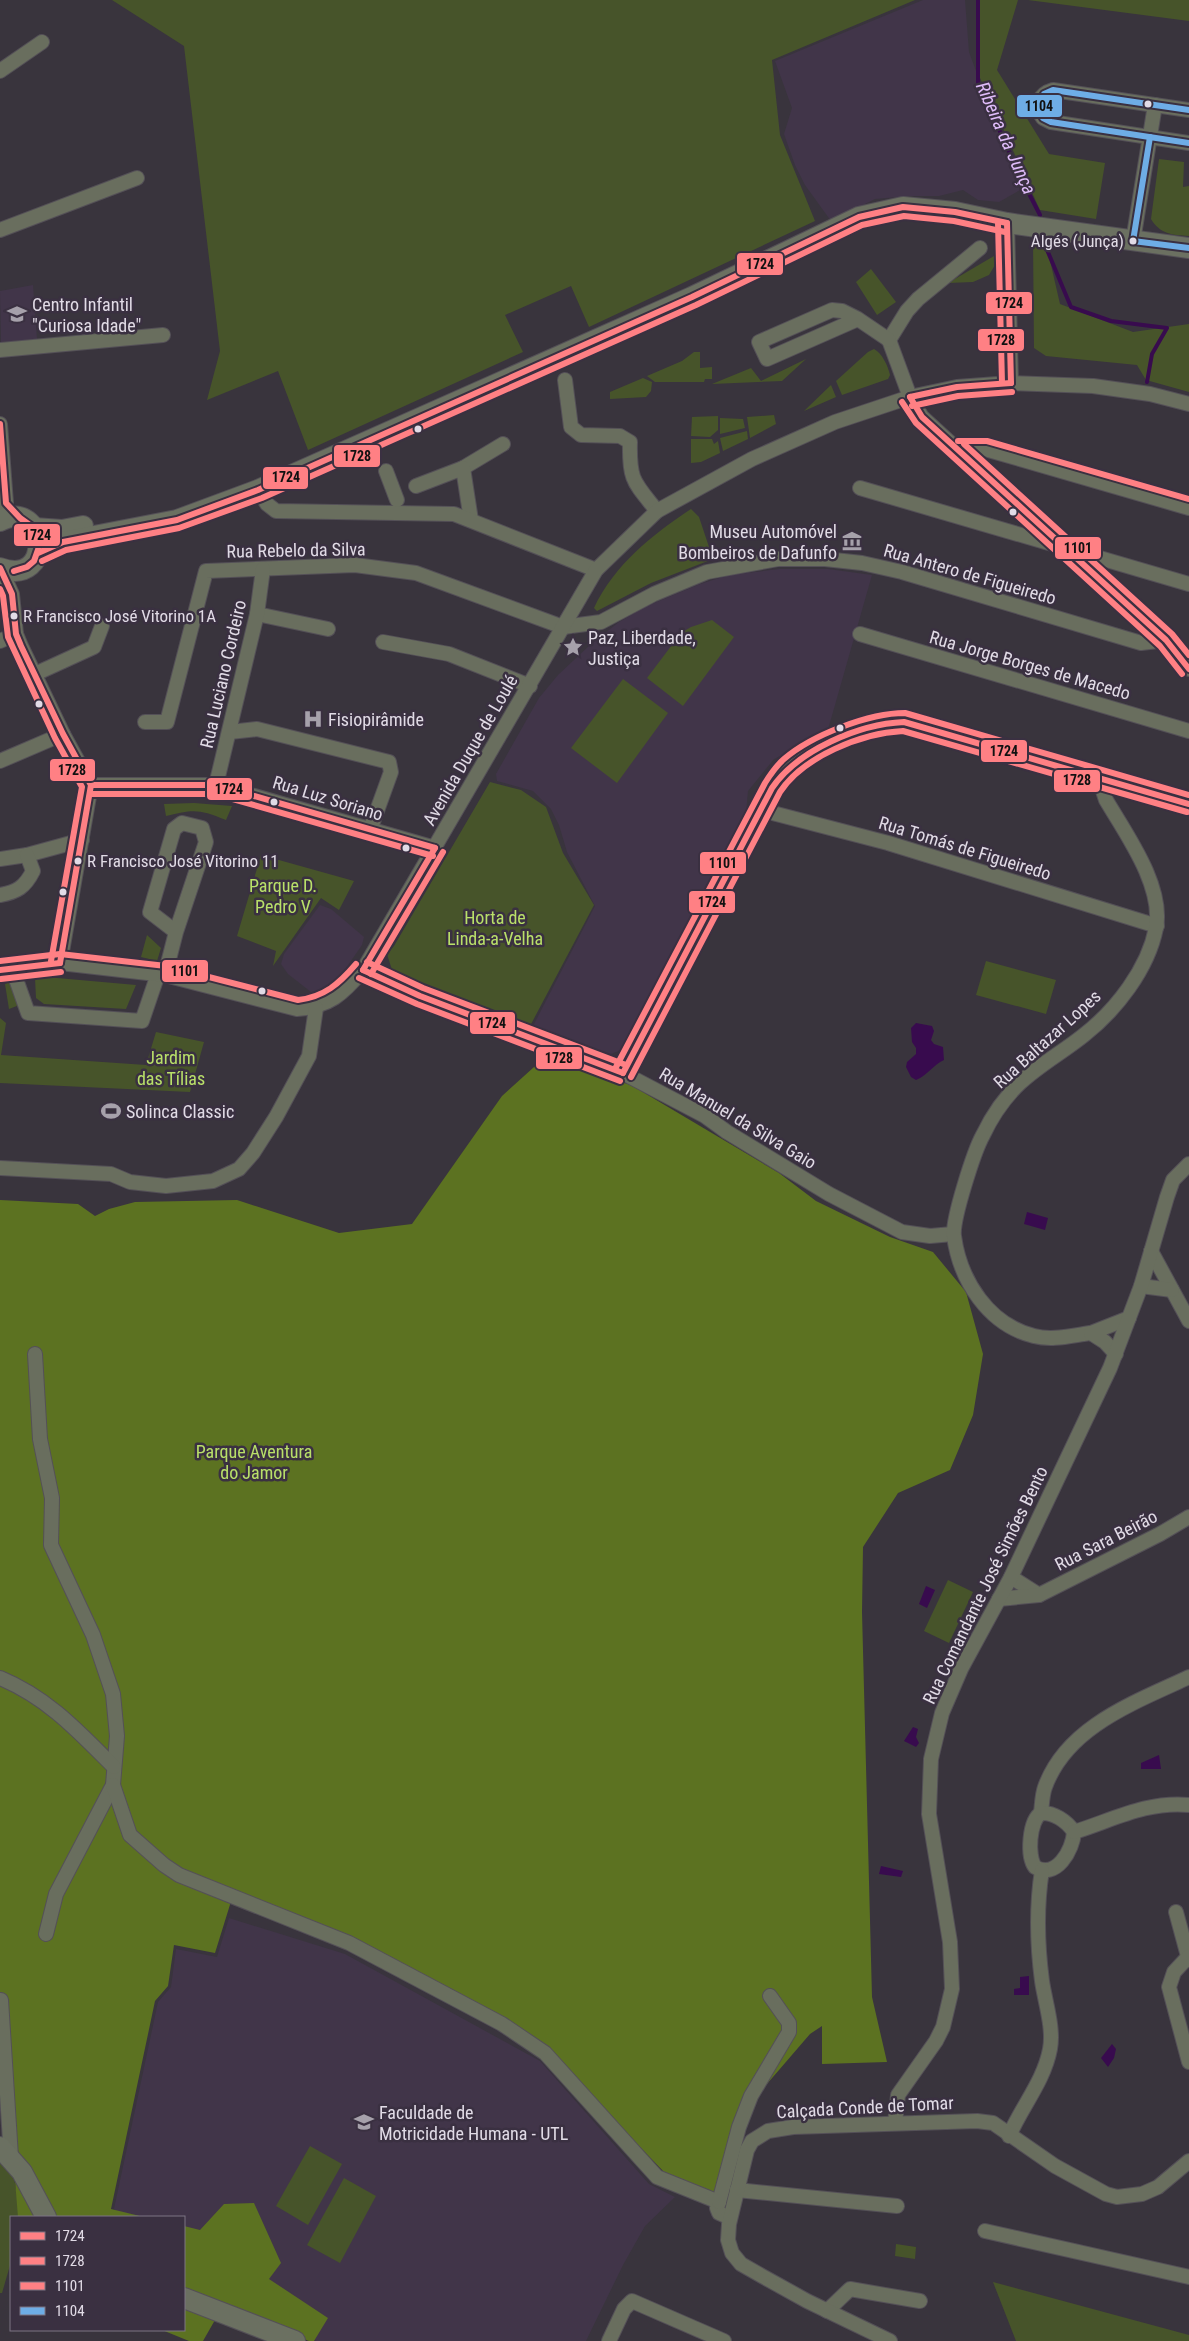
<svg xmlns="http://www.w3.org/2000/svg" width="1189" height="2341" font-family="'Roboto Condensed',sans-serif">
<rect width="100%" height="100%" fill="#39343d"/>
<!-- built -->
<g fill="#413549">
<polygon points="923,0 965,0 969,52 1020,190 999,202 978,200 963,190 939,196 910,196 875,199 831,221 805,185 795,165 784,134 792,108 775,61"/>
<polygon points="33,285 37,339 1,342 0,291"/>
<polygon points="780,569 828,569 872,575 827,733 774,759 748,791 746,813 704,902 621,1050 606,1056 587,1050 532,1028 595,906 567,852 559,825 551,809 533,791 497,781 496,774 539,698 558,675 590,645 619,622 647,606 700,584 729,575"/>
<polygon points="320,905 331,909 364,937 362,945 335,984 327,991 316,993 311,992 288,974 281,964 284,954"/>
<polygon points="229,1918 345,1954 540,2061 649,2184 675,2197 645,2226 623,2265 586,2341 317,2341 184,2287 184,2217 122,2217 114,2209 158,2002 171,1987 176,1949 217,1957"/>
</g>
<!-- green -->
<g fill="#47542a">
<polygon points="112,0 915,0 772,60 780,135 815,221 589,327 571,286 505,315 523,352 308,450 278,371 207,400 220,351 184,46"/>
<polygon points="977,0 1018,0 997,70 1049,154 1105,163 1096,219 1040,210 980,78"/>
<polygon points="1028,0 1189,0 1189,21"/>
<path d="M1159,159L1184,162L1183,187L1189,186V236C1172,235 1160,234 1151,219Z"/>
<polygon points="1045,239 1060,304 1133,332 1189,324 1189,392 1146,380 1137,365 1046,356 1034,348 1033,240"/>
<polygon points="994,256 995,265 989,275 973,282 948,283"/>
<polygon points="871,269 896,302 877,315 856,282"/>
<path d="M874,349C882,353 888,366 890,375L888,379L842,395L836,381L868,352Z"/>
<polygon points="694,352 700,352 700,368 712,367 712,379 705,379 704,382 655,382 647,376 682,361"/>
<polygon points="806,359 782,381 712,384 751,368 761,381"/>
<polygon points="643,378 652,382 651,391 646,397 610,399 610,392"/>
<polygon points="831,385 836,397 804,411"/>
<polygon points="774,415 776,424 750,438 747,417"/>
<polygon points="718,416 718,430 710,437 691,436 692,417"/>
<polygon points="720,418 743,419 745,428 720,434"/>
<polygon points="747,431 748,439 723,451 720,438"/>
<polygon points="691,439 712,439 714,444 718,441 720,453 701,462 691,463"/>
<path d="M691,509L699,517L713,559L651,583L597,611L594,608C614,565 653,534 691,509Z"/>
<polygon points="712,620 734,637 683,706 647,678 681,633 691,627"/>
<polygon points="623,679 668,713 617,783 571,748"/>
<polygon points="490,782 521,790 546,807 563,853 594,905 529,1028 401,977 392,970 387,954 394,946"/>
<path d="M194,803L232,806L226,820C199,809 194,809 166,816L164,804Z"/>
<polygon points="261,855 354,881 339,910 321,898 273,966 276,951 237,936"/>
<polygon points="147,935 161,948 157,961 141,957"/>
<polygon points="986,961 1056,980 1046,1014 976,995"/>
<polygon points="40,976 46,977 136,985 126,1009 44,1004 36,998 35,978"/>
<polygon points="12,981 22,1004 9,1009 5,984"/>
<polygon points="0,1018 6,1023 1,1055 146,1065 156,1032 204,1042 190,1092 0,1083"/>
<polygon points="948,1580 973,1592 949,1643 924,1631"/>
<polygon points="310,2146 342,2164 308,2225 276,2206"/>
<polygon points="0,2147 11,2157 19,2210 18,2217 11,2217 11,2262 2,2293 0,2293"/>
<polygon points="344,2178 376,2196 340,2263 307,2245"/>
<polygon points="896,2244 916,2247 915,2259 895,2256"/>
<polygon points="993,2282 1189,2335 1189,2341 1016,2341"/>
</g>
<!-- forest -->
<g fill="#5c7221">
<polygon points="544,1058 631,1085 779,1173 816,1201 890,1237 933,1252 966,1292 983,1354 973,1415 950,1470 898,1493 863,1547 862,1612 872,1997 887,2062 822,2064 822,2026 810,2034 735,2121 714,2198 665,2173 609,2115 504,2019 233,1895 215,1953 174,1945 168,1986 155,2001 111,2209 144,2217 18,2217 0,1996 0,1200 78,1204 95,1216 109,1209 135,1202 237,1200 339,1233 412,1224 502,1096"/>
<polygon points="254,2203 281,2263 269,2279 328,2318 314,2341 309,2341 223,2306 203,2341 189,2341 162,2330 184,2330 184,2226 200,2230 224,2204"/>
</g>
<!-- water -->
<g fill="#380b4e">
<path d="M916,1023L932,1026L934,1031L931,1040L934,1044L943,1047L944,1060C933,1065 928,1075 916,1080L911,1077L906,1067L907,1062L916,1054V1048L912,1042L911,1028Z"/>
<polygon points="1027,1212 1048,1218 1045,1230 1024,1224"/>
<polygon points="926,1586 935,1590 927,1608 919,1604"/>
<polygon points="913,1727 918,1729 916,1737 919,1743 916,1747 904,1741"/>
<polygon points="1159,1755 1161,1769 1141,1769 1141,1763"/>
<polygon points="881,1866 903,1871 901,1877 879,1874"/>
<polygon points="1029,1976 1029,1995 1014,1995 1014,1989 1020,1988 1020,1977"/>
<polygon points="1112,2044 1116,2049 1114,2058 1108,2067 1101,2058"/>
</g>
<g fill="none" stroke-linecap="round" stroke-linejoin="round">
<!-- stream -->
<g stroke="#380b4e" stroke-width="4">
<polyline points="978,0 978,83 1022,180 1040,215"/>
<polyline points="1045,245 1071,307 1111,321 1167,328 1152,354 1147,382"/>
</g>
<defs>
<g id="street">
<polyline points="0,71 42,42"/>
<path d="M1189,110L1053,90C1039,94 1034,106 1043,118L1051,122L1189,143"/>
<polyline points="1007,223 1011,383"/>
<polyline points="0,230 137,178"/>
<polyline points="1133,241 1155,105"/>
<polyline points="980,248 918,299 907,311 889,340 910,397 922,417 1166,640 1189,669"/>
<polyline points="858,319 842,311 832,310 759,342 767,359 858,319 889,340"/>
<polyline points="0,350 163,335"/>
<path d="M565,380L571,427L581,435L620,436L630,442C629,481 634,482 657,511"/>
<polyline points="0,424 6,503 0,514"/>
<polyline points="958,450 985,449 1189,508"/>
<polyline points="463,468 503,444"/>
<polyline points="386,471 397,500"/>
<polyline points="416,486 463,468 471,520"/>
<polyline points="860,488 1189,584"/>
<polyline points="258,490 267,504 276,511 454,514 596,570"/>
<polyline points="0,568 12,594 16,634 21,646 63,734 91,785 60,963"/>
<polyline points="257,614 328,629"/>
<polyline points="860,634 1189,731"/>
<polyline points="0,641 16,634"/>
<polyline points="383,642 449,654 530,686"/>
<polyline points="35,674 94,647 102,626"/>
<polyline points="145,722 167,722 206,571 355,565 416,573 563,627 601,622 654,594 707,572 778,559 825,559 862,563 902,572 1141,643 1166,640"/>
<polyline points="230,732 257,729 389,762 391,772 370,830"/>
<polyline points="0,761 63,734"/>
<polyline points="91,785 216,785 435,848"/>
<polyline points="216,785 257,614 263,569"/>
<polyline points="761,810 888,843 1157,926"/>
<polyline points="0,859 27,855 82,840"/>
<path d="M0,895C17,892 25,887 33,871L27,855"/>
<polyline points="12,968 28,1013 142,1021 158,974"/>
<path d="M0,970L60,963L165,975L297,1009C329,1007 343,994 363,970L596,570L657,511L752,459L835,422L910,397L957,387L1011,383L1093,386L1150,394L1189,404"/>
<polyline points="363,970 420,996 623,1073 705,1116 727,1132 829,1194 902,1232 930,1236 953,1234"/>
<polyline points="165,975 176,932 206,842 202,828 182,823 174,829 150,912 176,932"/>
<path d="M623,1073L772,788C778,779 783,771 792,764C811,748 879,720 904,722L1189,804"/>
<polyline points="0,1168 111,1174 130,1182 166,1186 213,1181 239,1169 253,1153 276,1117 309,1056 316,1008"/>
<polyline points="1151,1251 1189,1321"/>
<polyline points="1141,1286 1172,1290"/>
<path d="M1091,1333C1073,1335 1053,1341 1034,1336C989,1325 960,1281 954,1236C952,1220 974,1151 983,1135C992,1116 1005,1097 1020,1083C1039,1065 1063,1052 1084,1035C1116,1010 1148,969 1156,928C1164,886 1126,834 1106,800L1103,791L1104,780"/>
<polyline points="35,1354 40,1439 52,1498 51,1545 93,1635 113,1694 117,1736 113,1785 56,1894 46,1934"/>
<polyline points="1116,1354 1105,1342 1091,1333 1129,1318"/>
<polyline points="1011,1577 1039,1595"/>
<polyline points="999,1599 1039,1595 1160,1534 1189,1517"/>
<path d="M0,1678C48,1698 78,1731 114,1767"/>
<polyline points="113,1785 130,1835 164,1865 179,1875 349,1943 502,2024 545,2053 657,2177 719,2202 717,2208 719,2213 730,2218"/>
<path d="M1041,1813C1042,1805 1042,1795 1045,1787C1067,1726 1136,1702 1189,1677"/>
<path d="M1041,1813C1053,1812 1067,1821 1074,1832C1073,1850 1056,1880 1035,1867C1027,1856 1029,1821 1041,1813Z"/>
<path d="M1074,1832C1113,1820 1146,1801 1189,1805"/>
<polyline points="1176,1912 1189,1960"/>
<polyline points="1188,1957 1174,1972 1169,1987 1189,2062"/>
<polyline points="1,2000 11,2157"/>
<polyline points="895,2123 898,2095 936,2041 943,2027 952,1989 950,1942 929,1814 931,1759 942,1713 961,1669 1011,1577 1110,1368 1141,1286 1167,1197 1173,1180 1189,1164"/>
<path d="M1009,2136C1022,2106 1044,2081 1050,2049C1054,2028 1045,2002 1042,1981C1037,1943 1036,1908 1042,1870"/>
<polyline points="737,2190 897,2206"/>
<polyline points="719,2202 739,2127 751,2096 789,2032 789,2023 770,1996"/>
<polyline points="985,2231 1189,2277"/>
<polyline points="827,2311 850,2289 920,2301"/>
<polyline points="609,2341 624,2309 632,2301 724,2341"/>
<polyline points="890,2341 807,2301 762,2276 741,2264 732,2253 728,2240 729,2224 747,2150 752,2141 768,2131 793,2127 977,2121 993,2123 1055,2166 1106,2194 1117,2197 1142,2194 1158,2187 1189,2161"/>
</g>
<g id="secondary">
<path d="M0,521C46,496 56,588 0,568"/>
<polyline points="34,528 62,530 83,526"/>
<polyline points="38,553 63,542 177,520 258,490 692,297 859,217 903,207 955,212 1007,223 1189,248"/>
<polyline points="0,2147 22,2172 46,2217"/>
<polyline points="184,2298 295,2341"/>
</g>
</defs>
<!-- street casing -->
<use href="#street" stroke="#545057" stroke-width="16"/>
<!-- secondary casing -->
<use href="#secondary" stroke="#545057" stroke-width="22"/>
<!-- street -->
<use href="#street" stroke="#696e5e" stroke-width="14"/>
<!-- secondary -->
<use href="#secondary" stroke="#6b7061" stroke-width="20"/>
<defs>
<g id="bus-1">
<polyline points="1007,223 1011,383"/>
<polyline points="910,397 922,417 1166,640 1189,669"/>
<polyline points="910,397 957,387 1011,383"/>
<polyline points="0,424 6,503 20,518 34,528 40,544 34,561 27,567 14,571"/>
<polyline points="38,553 63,542 177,520 258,490 692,297 859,217 903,207 955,212 1007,223"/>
<polyline points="0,568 12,594 16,634 21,646 63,734 91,785 60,963"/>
<polyline points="91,785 216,785 435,848"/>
<polyline points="0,970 60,963"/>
<polyline points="363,970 420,996 623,1073"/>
<polyline points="363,970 435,848"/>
<path d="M623,1073L772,788C798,750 859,724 904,722L1189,804"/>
</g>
<g id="bus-2">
<polyline points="998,223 1002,383"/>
<polyline points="902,402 916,423 1160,646 1182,674"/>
<polyline points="912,406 958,396 1012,392"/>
<polyline points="42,561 66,550 179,528 262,498 696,305 862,225 904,216 954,221 1005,232"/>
<polyline points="0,589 3,596 8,637 55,738 82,787 51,961"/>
<polyline points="91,794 215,794 433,856"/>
<polyline points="371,974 443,852"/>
<polyline points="359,978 417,1004 620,1081"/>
<polyline points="1,979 61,972"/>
<path d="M631,1077L780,792C803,757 861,733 903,731L1187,812"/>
</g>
<g id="bus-3">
<polyline points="958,441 987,441 1189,499"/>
<polyline points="964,444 1172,634 1189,655"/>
<path d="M0,961L60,954L166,966L298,1000C324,997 339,984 356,964"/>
<polyline points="367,962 423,988 626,1065"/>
<path d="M615,1069L765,783C770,775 776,766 784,759C812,735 869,713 905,713L1189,795"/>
</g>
<g id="bus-4">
<polyline points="1189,110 1053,90 1044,94 1039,105 1043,118 1051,122 1189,143"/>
<polyline points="1150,137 1133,241 1189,248"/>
</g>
</defs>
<!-- bus-1 casing -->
<use href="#bus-1" stroke="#3a3041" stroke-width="10"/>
<!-- bus-2 casing -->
<use href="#bus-2" stroke="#3a3041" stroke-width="10"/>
<!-- bus-3 casing -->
<use href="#bus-3" stroke="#3a3041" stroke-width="10"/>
<!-- bus-4 casing -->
<use href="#bus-4" stroke="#3a3041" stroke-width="10"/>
<!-- bus-1 -->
<use href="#bus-1" stroke="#ff8084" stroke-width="6"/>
<!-- bus-2 -->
<use href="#bus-2" stroke="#ff8084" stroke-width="6"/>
<!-- bus-3 -->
<use href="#bus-3" stroke="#ff8084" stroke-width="6"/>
<!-- bus-4 -->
<use href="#bus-4" stroke="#6eade6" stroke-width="6"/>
</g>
<!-- icons -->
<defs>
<symbol id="school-bare" viewBox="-9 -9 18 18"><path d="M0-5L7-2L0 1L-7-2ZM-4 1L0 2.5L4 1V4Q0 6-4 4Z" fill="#a6a1ab" stroke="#3a3041" stroke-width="2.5" paint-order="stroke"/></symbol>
<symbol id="museum-bare" viewBox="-9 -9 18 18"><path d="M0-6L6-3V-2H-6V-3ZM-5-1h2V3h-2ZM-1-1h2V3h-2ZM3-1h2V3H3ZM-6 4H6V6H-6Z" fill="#a6a1ab" stroke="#3a3041" stroke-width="2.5" paint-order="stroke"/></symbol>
<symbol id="sight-bare" viewBox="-9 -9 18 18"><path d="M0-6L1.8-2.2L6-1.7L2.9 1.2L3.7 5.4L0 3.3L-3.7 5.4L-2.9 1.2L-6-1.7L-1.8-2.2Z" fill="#a6a1ab" stroke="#3a3041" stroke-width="2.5" paint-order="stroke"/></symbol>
<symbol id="hospital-bare" viewBox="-9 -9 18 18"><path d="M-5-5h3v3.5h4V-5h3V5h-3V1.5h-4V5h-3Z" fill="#a6a1ab" stroke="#3a3041" stroke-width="2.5" paint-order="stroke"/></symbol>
<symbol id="stadium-bare" viewBox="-9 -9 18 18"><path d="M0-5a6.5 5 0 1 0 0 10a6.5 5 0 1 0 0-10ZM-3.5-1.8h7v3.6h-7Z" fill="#a6a1ab" stroke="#3a3041" stroke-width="2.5" paint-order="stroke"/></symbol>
<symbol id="university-bare" viewBox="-9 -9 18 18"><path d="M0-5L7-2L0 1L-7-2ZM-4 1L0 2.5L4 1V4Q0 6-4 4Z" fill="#a6a1ab" stroke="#3a3041" stroke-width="2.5" paint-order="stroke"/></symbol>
</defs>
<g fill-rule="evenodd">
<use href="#school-bare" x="3" y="300" width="28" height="28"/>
<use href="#museum-bare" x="838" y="527" width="28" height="28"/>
<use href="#sight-bare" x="559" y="633" width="28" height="28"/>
<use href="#hospital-bare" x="299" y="705" width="28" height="28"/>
<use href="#stadium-bare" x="97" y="1097" width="28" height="28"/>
<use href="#university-bare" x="350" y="2108" width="28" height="28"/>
</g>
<!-- markers -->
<g fill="#e1dbe6" stroke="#3a3041" stroke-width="2">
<circle cx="1148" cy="104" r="4.5"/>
<circle cx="1133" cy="241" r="4.5"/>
<circle cx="418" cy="429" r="4.5"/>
<circle cx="1013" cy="512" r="4.5"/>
<circle cx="14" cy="616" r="4.5"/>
<circle cx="39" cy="704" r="4.5"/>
<circle cx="840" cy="728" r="4.5"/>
<circle cx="274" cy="802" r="4.5"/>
<circle cx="406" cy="848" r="4.5"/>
<circle cx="78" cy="861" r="4.5"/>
<circle cx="63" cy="892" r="4.5"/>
<circle cx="262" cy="991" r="4.5"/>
</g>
<g text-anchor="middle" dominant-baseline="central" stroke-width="5" stroke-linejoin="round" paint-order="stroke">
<!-- bus labels -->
<g font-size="17" fill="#e1dbe6" stroke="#3a3041" text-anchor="start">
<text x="1124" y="241" text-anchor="end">Algés (Junça)</text>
<text x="23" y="616">R Francisco José Vitorino 1A</text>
<text x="87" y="861">R Francisco José Vitorino 11</text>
</g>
<!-- poi labels -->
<g font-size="18" fill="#e1dbe6" stroke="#3a3041" text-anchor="start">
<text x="32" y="304">Centro Infantil<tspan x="32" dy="21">"Curiosa Idade"</tspan></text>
<text x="837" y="531" text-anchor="end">Museu Automóvel<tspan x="837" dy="21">Bombeiros de Dafunfo</tspan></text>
<text x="588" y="637">Paz, Liberdade,<tspan x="588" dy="21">Justiça</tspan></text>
<text x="328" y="719">Fisiopirâmide</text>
<text x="126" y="1111">Solinca Classic</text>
<text x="379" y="2112">Faculdade de<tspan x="379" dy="21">Motricidade Humana - UTL</tspan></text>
</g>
<!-- street labels -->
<g font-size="18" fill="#e1dbe6" stroke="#3a3041">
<text transform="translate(296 550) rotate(-1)">Rua Rebelo da Silva</text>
<text transform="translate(970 574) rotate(16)">Rua Antero de Figueiredo</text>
<text transform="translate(1030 665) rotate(16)">Rua Jorge Borges de Macedo</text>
<text transform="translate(223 674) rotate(-77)">Rua Luciano Cordeiro</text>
<text transform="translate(470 750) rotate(-60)">Avenida Duque de Loulé</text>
<text transform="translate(328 798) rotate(17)">Rua Luz Soriano</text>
<text transform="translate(965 848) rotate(17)">Rua Tomás de Figueiredo</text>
<text transform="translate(1047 1039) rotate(-42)">Rua Baltazar Lopes</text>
<text transform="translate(738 1118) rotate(31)">Rua Manuel da Silva Gaio</text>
<text transform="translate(1106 1540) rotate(-27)">Rua Sara Beirão</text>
<text transform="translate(985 1585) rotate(-64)">Rua Comandante José Simões Bento</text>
<text transform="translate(865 2107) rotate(-3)">Calçada Conde de Tomar</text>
</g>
<!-- park labels -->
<g font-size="18" fill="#b9e069" stroke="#3a3041">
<text x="283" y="885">Parque D.<tspan x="283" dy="21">Pedro V</tspan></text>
<text x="495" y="917">Horta de<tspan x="495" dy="21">Linda-a-Velha</tspan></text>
<text x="171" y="1057">Jardim<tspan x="171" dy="21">das Tílias</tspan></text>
<text x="254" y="1451">Parque Aventura<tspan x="254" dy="21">do Jamor</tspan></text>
</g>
<!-- water labels -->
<g font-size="19" font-style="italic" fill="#dfbcf9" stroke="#3a3041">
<text transform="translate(1006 138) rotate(66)">Ribeira da Junça</text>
</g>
</g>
<g stroke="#3a3041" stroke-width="2">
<rect x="1016" y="94" width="47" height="24" rx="5" fill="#6eade6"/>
<rect x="736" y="252" width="48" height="24" rx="5" fill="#ff8084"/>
<rect x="985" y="291" width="48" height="24" rx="5" fill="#ff8084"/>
<rect x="977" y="328" width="48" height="24" rx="5" fill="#ff8084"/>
<rect x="333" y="444" width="48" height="24" rx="5" fill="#ff8084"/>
<rect x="262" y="466" width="47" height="24" rx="5" fill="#ff8084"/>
<rect x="13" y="523" width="48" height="24" rx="5" fill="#ff8084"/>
<rect x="1054" y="536" width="48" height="24" rx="5" fill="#ff8084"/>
<rect x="980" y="739" width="48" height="24" rx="5" fill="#ff8084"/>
<rect x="49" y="758" width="47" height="24" rx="5" fill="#ff8084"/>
<rect x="1053" y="769" width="48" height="24" rx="5" fill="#ff8084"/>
<rect x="206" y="777" width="47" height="24" rx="5" fill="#ff8084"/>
<rect x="699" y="851" width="48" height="24" rx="5" fill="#ff8084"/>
<rect x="688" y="890" width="48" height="24" rx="5" fill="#ff8084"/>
<rect x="161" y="959" width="48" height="24" rx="5" fill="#ff8084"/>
<rect x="469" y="1011" width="47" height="24" rx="5" fill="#ff8084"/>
<rect x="535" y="1046" width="48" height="24" rx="5" fill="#ff8084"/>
</g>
<g font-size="14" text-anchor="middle" font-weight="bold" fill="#111">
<text x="1039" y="111">1104</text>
<text x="760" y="269">1724</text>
<text x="1009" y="308">1724</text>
<text x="1001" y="345">1728</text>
<text x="357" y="461">1728</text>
<text x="286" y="482">1724</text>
<text x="37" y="540">1724</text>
<text x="1078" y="553">1101</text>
<text x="1004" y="756">1724</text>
<text x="72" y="775">1728</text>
<text x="1077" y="785">1728</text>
<text x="229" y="794">1724</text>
<text x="723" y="868">1101</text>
<text x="712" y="907">1724</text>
<text x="185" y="976">1101</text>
<text x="492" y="1028">1724</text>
<text x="559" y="1063">1728</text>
</g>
<!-- legend -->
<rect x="10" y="2216" width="175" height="115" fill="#3a3041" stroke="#7d7483"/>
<rect x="20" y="2232" width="25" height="8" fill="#ff8084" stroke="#7d7483"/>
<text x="55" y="2241" font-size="15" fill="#e1dbe6">1724</text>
<rect x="20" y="2257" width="25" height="8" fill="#ff8084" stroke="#7d7483"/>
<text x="55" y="2266" font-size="15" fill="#e1dbe6">1728</text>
<rect x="20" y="2282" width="25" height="8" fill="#ff8084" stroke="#7d7483"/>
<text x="55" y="2291" font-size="15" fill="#e1dbe6">1101</text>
<rect x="20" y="2307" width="25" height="8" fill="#6eade6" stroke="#7d7483"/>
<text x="55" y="2316" font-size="15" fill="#e1dbe6">1104</text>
</svg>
